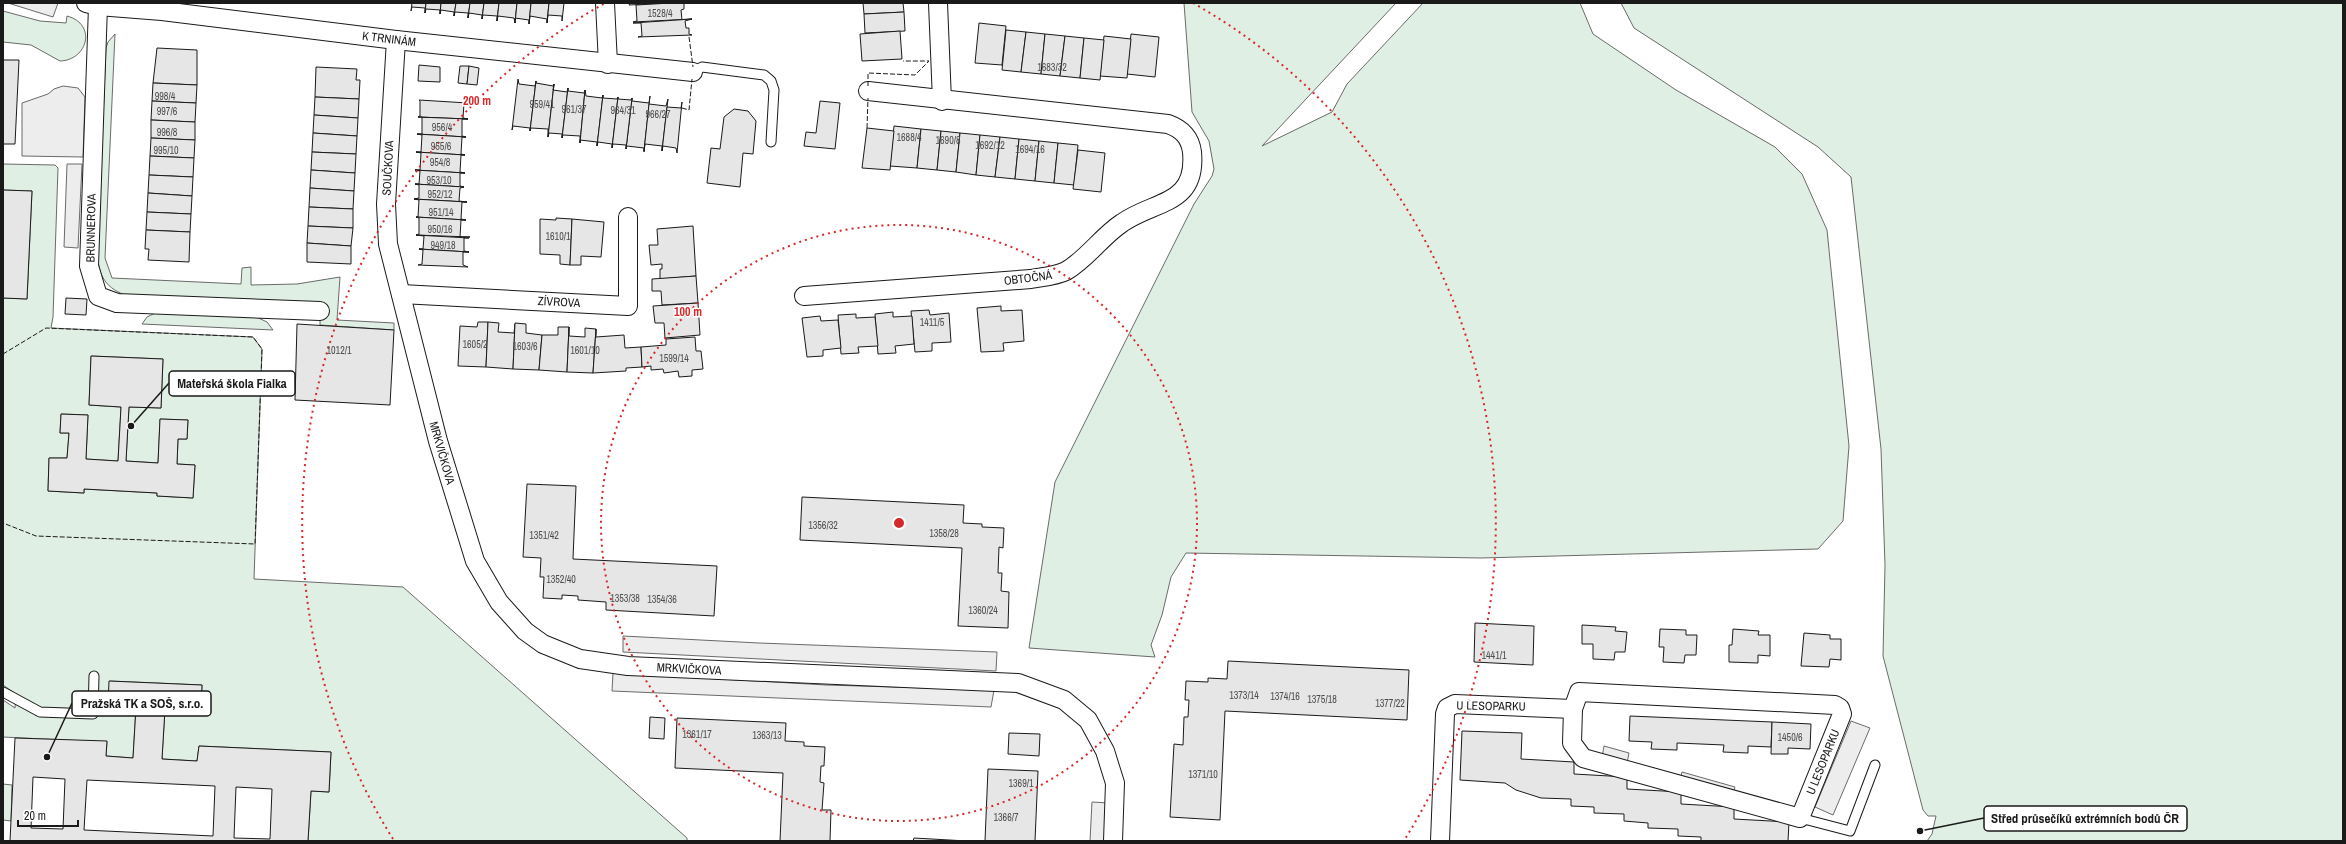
<svg xmlns="http://www.w3.org/2000/svg" width="2346" height="844" font-family="'Archivo Narrow',sans-serif">
<rect width="100%" height="100%" fill="#fff"/>
<!-- green -->
<g fill="#e0efe3" stroke="#6a6a6a" fill-rule="evenodd">
<polygon points="1184,3 1396,3 1262,146 1332,112 1347,84 1423,3 1580,3 1593,34 1676,90 1775,147 1802,174 1827,230 1849,446 1843,521 1818,549 1481,558 1186,553 1171,577 1162,615 1151,645 1155,657 1029,648 1055,482 1194,204 1212,176 1214,169 1209,141 1192,112"/>
<polygon points="1621,3 2343,3 2343,841 1927,841 1932,834 1936,816 1928,816 1923,810 1883,656 1885,565 1881,449 1851,177 1818,147 1634,28"/>
<path d="M3,11L40,21L66,23L67,16C97,24 88,60 60,61L31,45L3,42Z"/>
<path d="M115,34L105,258L112,278L241,284L242,268L251,267V285L297,284L340,277L337,320L394,323V330L320,325V306L130,297C105,288 99,278 97,251L106,48L108,42Z"/>
<path d="M3,164L55,165L58,168L53,317L51,328L253,337L262,349L254,579L403,587L687,838V841H308L311,791L329,792L331,752L199,746L197,761L162,759L165,709L201,711L202,685L110,681L108,706L136,707L133,758L106,756L107,742L3,737V700L15,708L16,694L3,685V298L27,299L32,191L3,190ZM91,356L163,359L161,408L129,407L126,461L158,463L160,419L188,420L187,439H178L177,464L195,465L193,498L157,496V493L84,489V493L48,491L49,458H67L69,433H60L61,414L88,415L86,459L118,461L121,407L89,405Z"/>
<polygon points="157,312 252,315 267,322 273,330 142,324 147,317"/>
<polygon points="3,784 12,785 11,821 3,820"/>
</g>
<!-- parking -->
<g fill="#ededed" stroke="#6a6a6a">
<polygon points="8,3 58,3 53,17"/>
<polygon points="63,86 78,88 85,97 83,157 22,156 22,103 48,94 54,89"/>
<polygon points="67,164 82,164 78,248 64,247"/>
<polygon points="623,636 759,643 997,652 996,671 623,652"/>
<polygon points="613,673 826,685 994,690 991,707 612,691"/>
<polygon points="1851,721 1870,728 1833,815 1815,807"/>
<polygon points="1604,746 1629,753 1627,763 1602,757"/>
<polygon points="1682,772 1735,787 1733,794 1680,779"/>
<polygon points="1092,802 1109,803 1107,841 1090,841"/>
</g>
<!-- building -->
<g fill="#e6e6e6" stroke="#1a1a1a" fill-rule="evenodd">
<polygon points="412,3 426,3 425,13 425,8 412,7 411,11"/>
<polygon points="426,3 441,3 440,14 440,10 426,9 425,13"/>
<polygon points="441,3 456,3 454,16 454,12 441,10 440,14"/>
<polygon points="456,3 470,3 468,18 468,13 455,12 454,16"/>
<polygon points="470,3 484,3 482,19 482,15 469,13 468,18"/>
<polygon points="484,3 499,3 497,21 497,16 483,15 482,19"/>
<polygon points="499,3 517,3 515,23 514,18 498,16 497,21"/>
<polygon points="517,3 531,3 529,24 529,20 515,18 515,23"/>
<polygon points="531,3 549,3 547,23 547,19 530,16 529,24"/>
<polygon points="549,3 564,3 562,21 562,16 548,15 547,23"/>
<polygon points="630,3 668,3 629,5"/>
<polygon points="671,3 684,3 684,9 681,10 682,20 692,19 633,22 637,21 636,5"/>
<polygon points="863,3 903,3 904,12 864,14"/>
<polygon points="904,12 905,31 865,33 864,14"/>
<polygon points="692,19 685,21 686,28 689,28 689,34 692,35 638,37 642,36 641,23 633,23"/>
<polygon points="979,23 1006,26 1002,65 975,63"/>
<polygon points="1006,30 1026,32 1021,72 1002,70"/>
<polygon points="900,31 902,59 862,61 860,34"/>
<polygon points="1026,32 1045,34 1041,74 1021,72"/>
<polygon points="1045,34 1065,36 1060,76 1041,74"/>
<polygon points="1131,34 1159,37 1155,77 1127,74"/>
<polygon points="1065,36 1084,38 1080,78 1060,76"/>
<polygon points="1104,36 1131,39 1127,78 1100,76"/>
<polygon points="1084,38 1104,40 1100,80 1080,78"/>
<polygon points="157,48 197,50 197,85 153,83"/>
<polygon points="3,60 19,60 15,144 3,144"/>
<polygon points="419,65 440,67 440,82 418,81"/>
<polygon points="460,66 469,66 467,84 458,83"/>
<polygon points="469,66 479,68 477,85 467,84"/>
<polygon points="316,67 357,69 356,80 360,80 359,99 315,97"/>
<polygon points="518,79 519,84 535,86 536,81 530,131 530,128 513,126 512,130"/>
<polygon points="536,81 536,83 553,86 554,84 548,137 548,129 531,128 530,131"/>
<polygon points="153,83 197,85 196,103 152,101"/>
<polygon points="554,84 553,90 567,92 568,88 562,138 562,134 549,133 548,137"/>
<polygon points="568,88 568,91 584,93 585,90 580,143 580,136 563,135 562,138"/>
<polygon points="585,90 586,96 602,98 603,95 597,146 597,142 580,140 580,143"/>
<polygon points="603,95 603,98 617,99 618,97 612,148 612,144 598,142 597,146"/>
<polygon points="650,96 644,151 644,148 627,146 626,149 632,98 632,101 649,103"/>
<polygon points="315,97 359,99 358,118 314,115"/>
<polygon points="618,97 618,99 631,100 632,98 626,149 626,145 613,144 612,148"/>
<polygon points="668,99 662,151 662,146 645,144 644,152 644,151 649,104 666,106"/>
<polygon points="419,100 468,103 464,103 463,118 468,119 418,117 420,116 420,101"/>
<polygon points="152,101 196,103 195,122 151,120"/>
<polygon points="820,101 840,103 835,149 804,146 806,132 816,133"/>
<polygon points="682,102 677,153 676,148 663,146 662,151 667,107 681,108"/>
<polygon points="734,109 748,111 756,121 753,154 743,153 740,187 707,183 711,148 720,149 724,117"/>
<polygon points="314,115 358,118 357,136 313,133"/>
<polygon points="418,117 468,119 462,119 462,136 466,137 417,134 422,134 422,117"/>
<polygon points="151,120 195,122 195,140 151,138"/>
<polygon points="894,126 921,129 917,168 890,166"/>
<polygon points="867,128 894,131 890,170 862,168"/>
<polygon points="921,129 941,131 937,170 917,168"/>
<polygon points="941,131 960,133 956,172 937,170"/>
<polygon points="313,133 357,136 356,154 312,152"/>
<polygon points="960,133 980,135 976,175 956,172"/>
<polygon points="417,134 466,137 462,137 461,154 465,155 416,152 421,152 422,135"/>
<polygon points="980,135 1000,137 995,177 976,175"/>
<polygon points="1000,137 1019,139 1015,179 995,177"/>
<polygon points="151,138 195,140 194,158 150,156"/>
<polygon points="1019,139 1039,141 1035,181 1015,179"/>
<polygon points="1039,141 1058,143 1054,183 1035,181"/>
<polygon points="1058,143 1078,145 1074,185 1054,183"/>
<polygon points="1078,150 1105,153 1101,192 1073,189"/>
<polygon points="312,152 356,154 355,173 311,170"/>
<polygon points="416,152 465,155 461,155 460,172 465,173 415,170 420,170 421,153"/>
<polygon points="150,156 194,158 193,177 149,175"/>
<polygon points="311,170 355,173 354,191 310,188"/>
<polygon points="415,170 465,173 460,173 460,186 464,187 415,184 419,184 420,171"/>
<polygon points="149,175 193,177 192,196 148,193"/>
<polygon points="415,184 464,187 460,188 459,201 467,202 414,199 419,198 419,185"/>
<polygon points="310,188 354,191 353,209 309,207"/>
<polygon points="3,190 32,191 27,299 3,298"/>
<polygon points="148,193 192,196 191,214 147,212"/>
<polygon points="414,199 467,202 462,202 461,219 466,220 416,217 418,217 419,200"/>
<polygon points="309,207 353,209 353,228 308,226"/>
<polygon points="147,212 191,214 190,232 146,230"/>
<polygon points="416,217 466,220 461,220 460,237 470,237 416,235 419,234 419,218"/>
<polygon points="556,218 572,219 570,265 560,264 560,255 540,254 540,219 556,220"/>
<polygon points="572,219 604,222 601,257 581,256 581,265 570,265"/>
<polygon points="308,226 353,228 351,246 307,243"/>
<polygon points="693,226 696,276 660,279 660,269 662,269 662,264 651,265 649,245 658,245 657,229"/>
<polygon points="146,230 190,232 189,262 148,260 149,249 145,249"/>
<polygon points="416,235 469,238 464,238 464,251 469,252 419,249 423,249 424,236"/>
<polygon points="307,243 351,246 351,264 307,262"/>
<polygon points="419,249 469,252 463,252 463,265 468,267 418,265 422,264 423,250"/>
<polygon points="696,276 698,303 662,305 661,291 652,291 652,279"/>
<polygon points="66,298 87,299 86,315 65,314"/>
<polygon points="698,303 700,335 665,338 664,323 655,323 653,306"/>
<polygon points="1001,306 1001,311 1022,310 1024,341 1003,343 1004,351 981,352 977,308"/>
<polygon points="929,310 930,315 949,313 951,342 932,343 932,351 915,352 911,311"/>
<polygon points="893,312 893,317 912,316 914,344 895,346 896,353 878,354 875,314"/>
<polygon points="856,314 856,318 875,317 878,346 858,347 859,353 841,354 838,315"/>
<polygon points="820,316 821,321 838,320 841,348 823,350 823,356 807,357 802,318"/>
<polygon points="478,322 488,322 486,367 458,366 460,326 477,327"/>
<polygon points="488,322 499,323 498,332 514,333 515,324 513,369 486,367"/>
<polygon points="515,323 526,324 526,333 542,335 539,370 513,369"/>
<polygon points="297,324 394,330 390,405 295,400"/>
<polygon points="558,327 569,327 567,372 539,370 542,335 558,335"/>
<polygon points="569,327 569,336 585,337 585,328 596,329 593,373 567,372"/>
<polygon points="596,329 596,337 624,335 625,348 641,347 642,367 626,368 626,371 593,373"/>
<polygon points="695,337 696,351 701,351 703,369 692,370 692,376 679,377 678,371 664,373 663,369 651,370 651,366 642,367 641,347 666,345 666,339"/>
<polygon points="91,356 163,359 161,408 129,407 126,461 158,463 160,419 188,420 187,439 178,439 177,464 195,465 193,498 157,496 157,493 84,489 84,493 48,491 49,458 67,458 69,433 60,433 61,414 88,415 86,459 118,461 121,407 89,405"/>
<polygon points="527,484 576,486 573,559 717,566 714,616 606,610 606,602 578,600 578,596 562,595 562,599 543,598 544,577 540,577 541,558 523,557"/>
<polygon points="802,497 964,505 963,523 982,524 982,527 1004,528 1003,548 999,547 998,573 1002,573 1001,591 1009,592 1008,628 958,626 962,548 800,540"/>
<polygon points="1475,623 1534,626 1533,665 1474,662"/>
<polygon points="1582,625 1616,627 1615,631 1627,632 1625,652 1615,652 1614,660 1593,659 1593,644 1582,644"/>
<polygon points="1660,629 1686,630 1686,635 1697,635 1696,655 1685,655 1684,663 1663,662 1664,647 1659,647"/>
<polygon points="1733,629 1759,631 1758,635 1770,635 1770,656 1758,655 1758,663 1729,662 1729,645 1732,645"/>
<polygon points="1804,633 1830,635 1830,639 1841,639 1841,660 1830,659 1829,667 1801,666"/>
<polygon points="1228,661 1409,670 1407,720 1225,711 1220,820 1170,817 1174,744 1183,745 1184,717 1188,717 1189,700 1185,700 1186,681 1208,682 1208,678 1227,679"/>
<path d="M109,681L202,685L201,711L165,709L162,759L197,761L199,746L331,752L329,792L311,791L308,841H10L15,738L107,741L106,756L133,758L136,707L108,706ZM33,777L65,779L63,829L31,828ZM87,780L215,786L213,836L84,830ZM236,787L272,789L270,839L234,838Z"/>
<polygon points="1630,716 1772,722 1771,747 1748,746 1748,753 1723,752 1724,745 1677,743 1677,750 1651,749 1652,742 1629,741"/>
<polygon points="650,717 665,718 664,739 649,738"/>
<polygon points="677,718 786,723 785,741 804,742 804,746 825,747 824,766 821,766 820,782 824,783 822,810 831,810 830,841 780,841 783,773 675,768"/>
<polygon points="1772,722 1811,724 1810,749 1788,748 1788,754 1771,754"/>
<polygon points="1462,731 1522,733 1521,759 1574,762 1574,774 1627,777 1627,789 1681,792 1681,804 1734,807 1734,819 1789,822 1788,841 1701,841 1701,837 1678,836 1678,829 1648,828 1648,823 1624,821 1624,814 1594,813 1594,807 1571,806 1571,799 1541,798 1516,790 1505,783 1460,780"/>
<polygon points="1009,733 1040,734 1039,756 1008,754"/>
<polygon points="988,769 1038,771 1035,841 985,841"/>
<polygon points="914,838 967,841 913,841"/>
</g>
<g fill="none" stroke-linecap="round" stroke-linejoin="round">
<defs>
<g id="service">
<polyline points="693,72 702,67 764,75 771,81 774,90 771,142"/>
<polyline points="3,692 40,712 93,714 94,676"/>
<polyline points="1800,818 1850,831 1875,765"/>
</g>
<g id="minor">
<polyline points="86,3 98,6 162,11 396,40 693,72"/>
<polyline points="605,3 608,64"/>
<polyline points="938,3 942,101"/>
<polyline points="98,6 89,266 98,296 117,303 320,311"/>
<polyline points="396,40 386,204 388,244 438,441 475,561 499,602 525,631 543,644 580,659 628,666 1018,683 1064,700 1088,720 1105,751 1115,783 1113,841"/>
<polyline points="401,294 628,306 628,217"/>
<path d="M804,296L1031,279C1042,277 1056,276 1066,271C1087,259 1102,236 1122,223C1154,200 1197,206 1192,152C1190,137 1182,129 1168,124L868,91"/>
<polygon points="1579,692 1835,705 1840,708 1842,714 1800,818 1583,758 1572,743 1573,709"/>
<polyline points="1440,841 1445,714 1447,708 1455,704 1573,709"/>
</g>
</defs>
<!-- service casing -->
<use href="#service" stroke="#1a1a1a" stroke-width="11"/>
<!-- minor casing -->
<use href="#minor" stroke="#1a1a1a" stroke-width="20"/>
<!-- service -->
<use href="#service" stroke="#fff" stroke-width="9"/>
<!-- minor -->
<use href="#minor" stroke="#fff" stroke-width="18"/>
<!-- fence -->
<g stroke="#1a1a1a" stroke-width="1" stroke-dasharray="5 2" stroke-linecap="butt">
<polyline points="689,37 693,67"/>
<polyline points="868,86 868,73 915,75 929,61 903,61"/>
<polyline points="682,108 689,110 692,79"/>
<polyline points="867,128 868,98"/>
<polyline points="3,354 46,328 253,337 262,349 255,544 36,536 3,523"/>
</g>
</g>
<!-- distance rings -->
<g fill="none" stroke="#d62828" stroke-width="2" stroke-dasharray="2 4">
<circle cx="899" cy="523" r="298"/>
<path d="M393 839A597 597 0 0 1 605 3M1193 3A597 597 0 0 1 1405 839"/>
</g>
<g text-anchor="middle" dominant-baseline="central" stroke-width="3" stroke-linejoin="round" paint-order="stroke">
<!-- number labels -->
<g font-size="10" fill="#4d4d4d">
<text x="660" y="13">1528/4</text>
<text x="1052" y="67">1683/32</text>
<text x="165" y="96">998/4</text>
<text x="542" y="104">959/41</text>
<text x="574" y="109">961/37</text>
<text x="623" y="110">964/31</text>
<text x="167" y="111">997/6</text>
<text x="658" y="114">966/27</text>
<text x="442" y="127">956/4</text>
<text x="167" y="132">996/8</text>
<text x="909" y="137">1688/4</text>
<text x="948" y="140">1690/8</text>
<text x="990" y="145">1692/12</text>
<text x="441" y="146">955/6</text>
<text x="1030" y="149">1694/16</text>
<text x="166" y="150">995/10</text>
<text x="440" y="162">954/8</text>
<text x="439" y="180">953/10</text>
<text x="440" y="194">952/12</text>
<text x="441" y="212">951/14</text>
<text x="440" y="229">950/16</text>
<text x="558" y="236">1610/1</text>
<text x="443" y="245">949/18</text>
<text x="932" y="322">1411/5</text>
<text x="475" y="344">1605/2</text>
<text x="525" y="346">1603/6</text>
<text x="339" y="350">1012/1</text>
<text x="585" y="350">1601/10</text>
<text x="674" y="358">1599/14</text>
<text x="823" y="525">1356/32</text>
<text x="944" y="533">1358/28</text>
<text x="544" y="535">1351/42</text>
<text x="561" y="579">1352/40</text>
<text x="625" y="598">1353/38</text>
<text x="662" y="599">1354/36</text>
<text x="983" y="610">1360/24</text>
<text x="1494" y="655">1441/1</text>
<text x="1244" y="695">1373/14</text>
<text x="1285" y="696">1374/16</text>
<text x="1322" y="699">1375/18</text>
<text x="1390" y="703">1377/22</text>
<text x="697" y="734">1361/17</text>
<text x="767" y="735">1363/13</text>
<text x="1790" y="737">1450/6</text>
<text x="1203" y="774">1371/10</text>
<text x="1021" y="783">1369/1</text>
<text x="1006" y="817">1366/7</text>
</g>
<!-- street labels -->
<g font-size="12" fill="#1a1a1a" stroke="#fff">
<text transform="translate(389 39) rotate(7)">K TRNINÁM</text>
<text transform="translate(388 168) rotate(-87)">SOUČKOVA</text>
<text transform="translate(91 228) rotate(-89)">BRUNNEROVA</text>
<text transform="translate(1028 278) rotate(-7)">OBTOČNÁ</text>
<text transform="translate(559 302) rotate(3)">ZÍVROVA</text>
<text transform="translate(442 453) rotate(74)">MRKVIČKOVA</text>
<text transform="translate(689 669) rotate(3)">MRKVIČKOVA</text>
<text transform="translate(1491 706) rotate(1)">U LESOPARKU</text>
<text transform="translate(1823 762) rotate(-68)">U LESOPARKU</text>
</g>
</g>
<circle cx="899" cy="523" r="6" fill="#d62828" stroke="#fff" stroke-width="2"/>
<g font-size="12" text-anchor="middle" font-weight="bold" fill="#d62828" stroke="#fff" stroke-width="3" stroke-linejoin="round" paint-order="stroke">
<text x="477" y="105">200 m</text>
<text x="688" y="316">100 m</text>
</g>
<!-- callouts -->
<path fill="none" stroke="#1a1a1a" stroke-width="1.5" d="M131 426L169 383M47 757L72 703M1920 831L1984 818"/>
<g fill="#1a1a1a" stroke="#fff" stroke-width="1.5">
<circle cx="131" cy="426" r="4"/>
<circle cx="47" cy="757" r="4"/>
<circle cx="1920" cy="831" r="4"/>
</g>
<g fill="#fff" stroke="#1a1a1a" stroke-width="1.5">
<rect x="169" y="371" width="126" height="25" rx="4"/>
<rect x="72" y="691" width="139" height="25" rx="4"/>
<rect x="1984" y="806" width="203" height="25" rx="4"/>
</g>
<g font-size="13" text-anchor="middle" font-weight="bold" fill="#1a1a1a">
<text x="232" y="388">Mateřská škola Fialka</text>
<text x="142" y="708">Pražská TK a SOŠ, s.r.o.</text>
<text x="2085" y="823">Střed průsečíků extrémních bodů ČR</text>
</g>
<!-- border -->
<rect width="2346" height="844" fill="none" stroke="#1a1a1a" stroke-width="8"/>
<!-- scale -->
<path d="M18 820v6h60v-6" fill="none" stroke="#1a1a1a" stroke-width="2"/>
<text x="24" y="820" font-size="12" fill="#1a1a1a" stroke="#ffffff" stroke-width="3" paint-order="stroke">20 m</text>
</svg>
